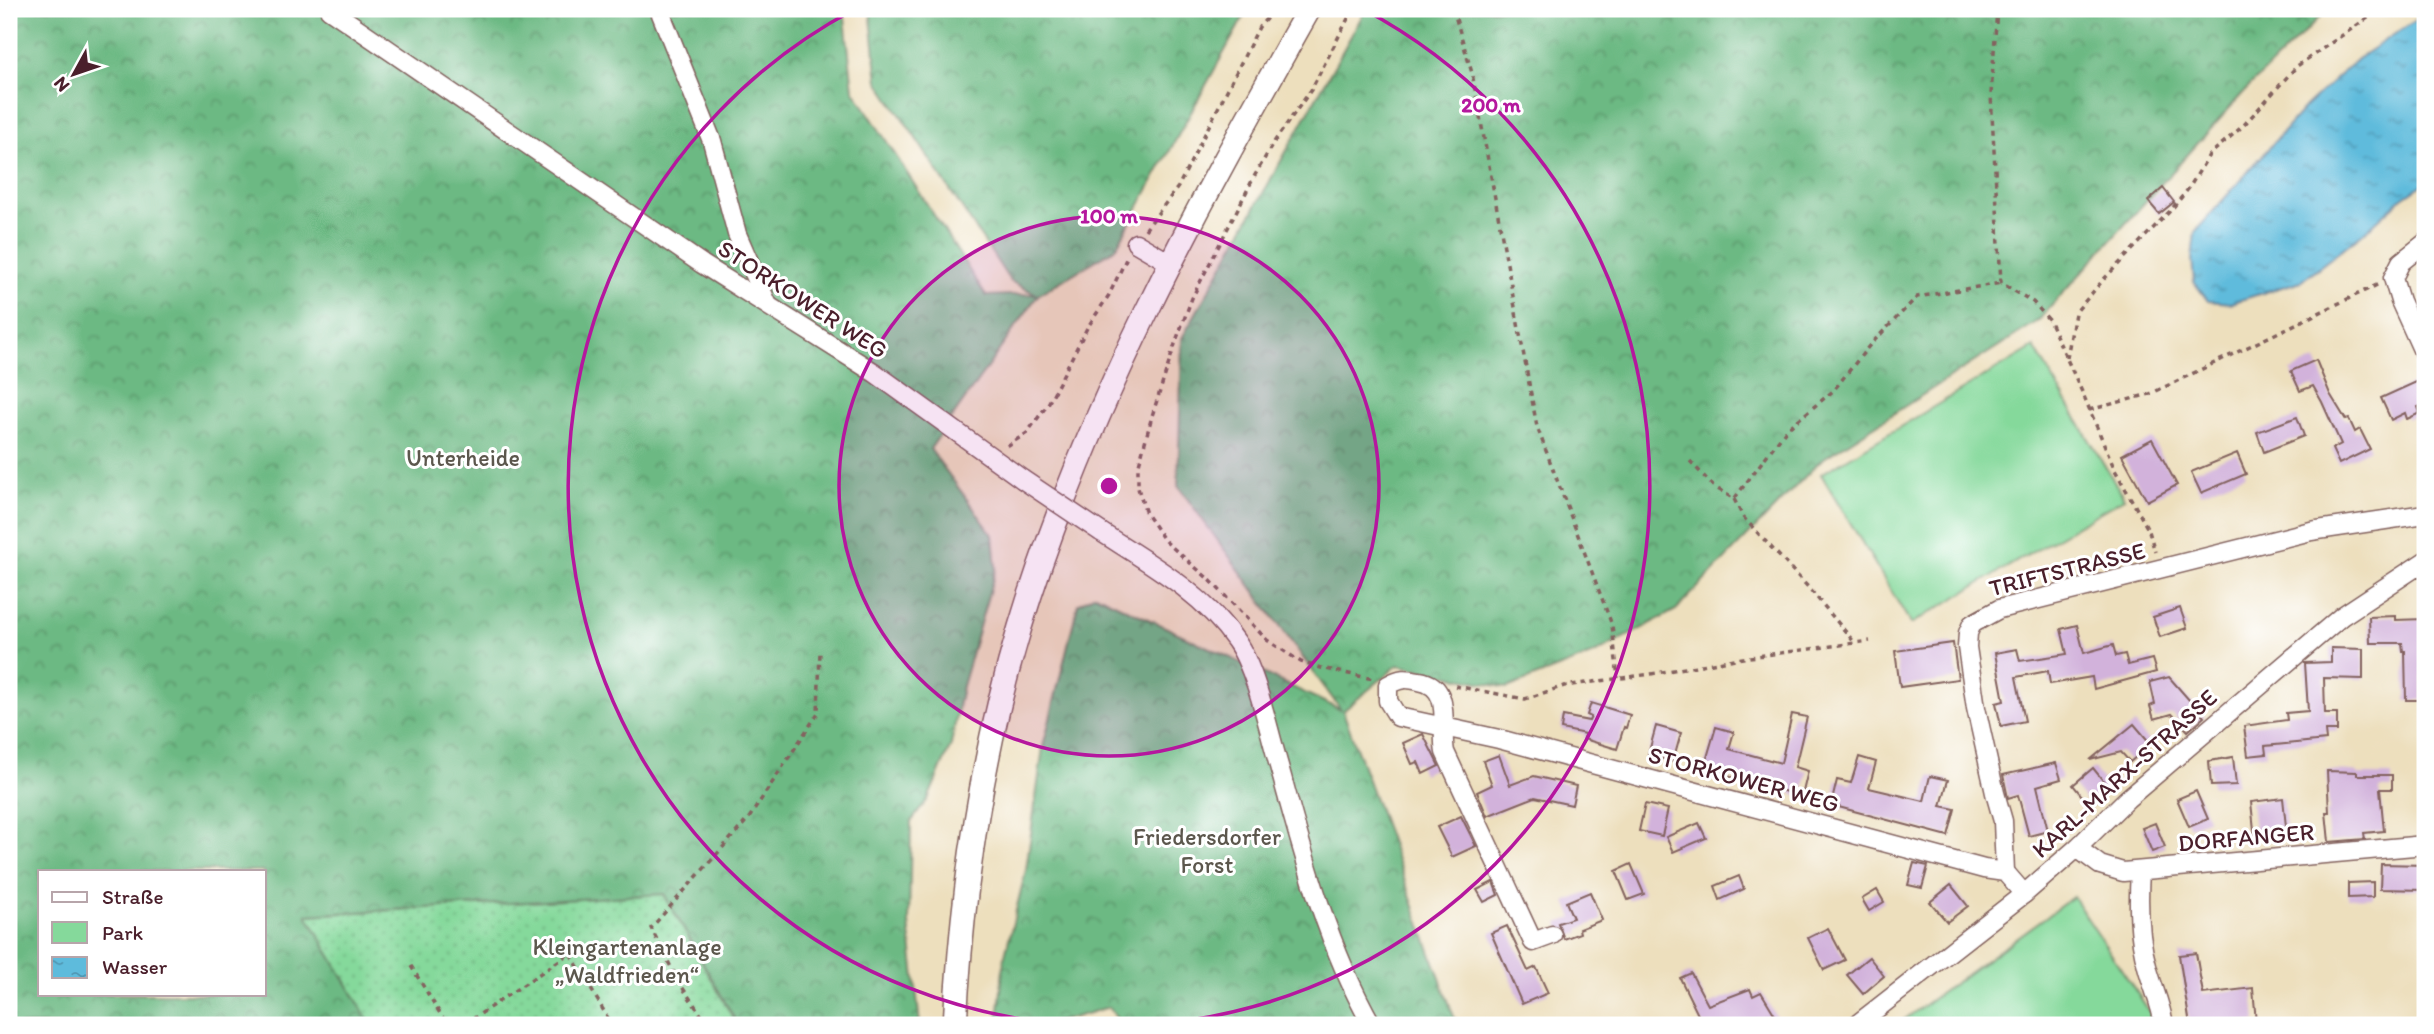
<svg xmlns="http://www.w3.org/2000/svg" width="2434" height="1034" font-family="Itim,sans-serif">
<defs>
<pattern id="grass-dots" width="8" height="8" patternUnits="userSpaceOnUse" patternTransform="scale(1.75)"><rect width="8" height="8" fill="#85d99b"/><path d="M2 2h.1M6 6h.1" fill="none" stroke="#74ba86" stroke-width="1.8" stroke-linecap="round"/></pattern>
<pattern id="forest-crowns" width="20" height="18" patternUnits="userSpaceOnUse" patternTransform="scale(1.75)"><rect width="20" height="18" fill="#6cb983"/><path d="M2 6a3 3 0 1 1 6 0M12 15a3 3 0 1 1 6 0" fill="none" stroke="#5b966b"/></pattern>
<pattern id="water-ripples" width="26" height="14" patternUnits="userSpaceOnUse" patternTransform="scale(1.75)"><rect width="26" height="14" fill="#5ebbdc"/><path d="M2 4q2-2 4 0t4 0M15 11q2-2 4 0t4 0" fill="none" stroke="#5097b3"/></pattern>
</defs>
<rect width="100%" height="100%" fill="#fff"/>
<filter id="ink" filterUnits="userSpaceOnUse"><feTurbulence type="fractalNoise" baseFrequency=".0143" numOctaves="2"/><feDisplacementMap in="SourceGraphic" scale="14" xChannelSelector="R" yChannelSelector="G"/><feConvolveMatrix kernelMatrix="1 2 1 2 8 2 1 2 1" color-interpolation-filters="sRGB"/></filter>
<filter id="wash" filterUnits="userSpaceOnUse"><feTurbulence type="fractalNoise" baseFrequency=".00686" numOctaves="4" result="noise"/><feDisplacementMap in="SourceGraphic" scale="28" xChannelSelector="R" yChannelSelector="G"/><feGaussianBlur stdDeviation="1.57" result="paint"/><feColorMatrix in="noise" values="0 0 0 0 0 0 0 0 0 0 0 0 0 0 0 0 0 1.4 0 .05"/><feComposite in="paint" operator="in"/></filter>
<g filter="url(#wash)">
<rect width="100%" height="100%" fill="#eddfbd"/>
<!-- grass -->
<polygon fill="url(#grass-dots)" stroke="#687c63" stroke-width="2" points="664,894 737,1025 371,1025 306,915"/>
<!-- forest -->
<g fill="url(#forest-crowns)" stroke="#5b6c57" stroke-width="2" fill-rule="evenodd">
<path d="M9,9H844L853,89L986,296L1036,294L1010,281L878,81L870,9H1248L1116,248L1038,295L930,449L993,535L996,568L962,686L951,745L928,799L911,822L909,923L920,1025H738L664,894L307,915L371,1025H9ZM40,871H264V994H40Z"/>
<path d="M1366,9H2328L2244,92L2038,321L1821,460L1676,610L1596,653L1507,688L1398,665L1343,711L1457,1025H1121L1109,1007C1074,1017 1033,1034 998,1021L1004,959L1026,870L1043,747L1078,604L1095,594L1341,710L1178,486L1182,338Z"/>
</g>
<!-- park -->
<g fill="#85d99b" stroke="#687c63" stroke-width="2">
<polygon points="2034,347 2124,498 1911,624 1821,474"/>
<polygon points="2073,897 2154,1018 2183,1025 1897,1025"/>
</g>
<!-- water -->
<polygon fill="url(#water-ripples)" stroke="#546d84" stroke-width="2" points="2425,14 2425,183 2400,200 2367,230 2301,281 2231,303 2208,301 2194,282 2192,259 2195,232 2305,107 2357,59"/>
<g id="blocks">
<!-- building -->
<g fill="#d2b2db">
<polygon points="2163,188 2174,202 2159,214 2148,201"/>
<polygon points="2316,360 2330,394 2346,420 2349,419 2355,432 2360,429 2370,449 2339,464 2332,449 2341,444 2322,402 2313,386 2300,391 2291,371"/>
<polygon points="2425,378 2425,404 2418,407 2420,413 2407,419 2405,413 2391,420 2381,398"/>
<polygon points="2297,417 2304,436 2264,452 2257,432"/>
<polygon points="2152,439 2177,485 2147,501 2122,455"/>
<polygon points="2237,453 2246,474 2201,493 2191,472"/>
<polygon points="2180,608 2187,628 2160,637 2153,617"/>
<polygon points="2395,616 2395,620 2425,619 2425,650 2422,650 2422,700 2406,700 2405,651 2403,651 2402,643 2370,643 2369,617"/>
<polygon points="2077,625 2084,653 2113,645 2116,656 2125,654 2128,665 2152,659 2156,672 2094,689 2092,677 2050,684 2048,671 2016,677 2025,721 2001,726 1996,703 2004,701 1995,653 2017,649 2020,661 2067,654 2061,629"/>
<polygon points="1953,643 1958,679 1900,687 1895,651"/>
<polygon points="2331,648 2363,649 2363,679 2324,678 2325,713 2337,713 2337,731 2325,731 2326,740 2265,746 2266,754 2248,756 2244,726 2287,720 2286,713 2308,711 2305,663 2331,662"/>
<polygon points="2169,677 2204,717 2188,731 2172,714 2154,719 2150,706 2155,704 2150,682"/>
<polygon points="1591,703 1630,715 1626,728 1624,727 1617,749 1584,739 1585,734 1561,729 1563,716 1589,721 1591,717 1587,715"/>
<polygon points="1792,714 1807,717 1795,767 1808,771 1802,796 1724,775 1724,777 1703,771 1716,727 1734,732 1729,749 1781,763"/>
<polygon points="2134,724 2151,744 2130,762 2121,752 2090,760"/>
<polygon points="1656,726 1681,733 1673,762 1648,755"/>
<polygon points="1423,734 1439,766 1423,774 1418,762 1412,764 1403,743"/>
<polygon points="1499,755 1510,785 1534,776 1576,786 1572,805 1535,797 1487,816 1477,792 1492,785 1483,761"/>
<polygon points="1859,757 1876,762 1869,788 1924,801 1930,776 1948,780 1941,806 1955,809 1948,836 1831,805 1837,780 1851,783"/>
<polygon points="2233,757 2236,785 2211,786 2209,761"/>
<polygon points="2056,763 2061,779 2037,786 2048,831 2029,836 2018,795 2008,798 2003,775"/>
<polygon points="2093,768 2110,789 2090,806 2073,785"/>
<polygon points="2327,771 2357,772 2357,775 2392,775 2392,789 2380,789 2384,831 2364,833 2365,839 2329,842 2326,812 2329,812"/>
<polygon points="2196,791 2208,819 2189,827 2177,799"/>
<polygon points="2283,798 2287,836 2255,839 2251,802"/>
<polygon points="1645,804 1668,809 1662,836 1639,831"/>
<polygon points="1461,816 1476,846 1452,857 1437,827"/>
<polygon points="1699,823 1706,838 1673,852 1666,837"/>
<polygon points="2155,823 2165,847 2152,852 2142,828"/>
<polygon points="1914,863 1928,866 1922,888 1908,885"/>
<polygon points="1631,864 1644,894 1628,900 1616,871"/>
<polygon points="2381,864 2425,865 2425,890 2380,889"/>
<polygon points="1739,876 1744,889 1720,900 1715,886"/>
<polygon points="1493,882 1498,895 1484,902 1477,890"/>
<polygon points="2373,882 2373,897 2348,898 2348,883"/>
<polygon points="1951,885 1968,906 1947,922 1930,902"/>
<polygon points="1877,890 1884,902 1869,911 1862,899"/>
<polygon points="1590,892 1602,920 1579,929 1580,933 1564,939 1558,923 1573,918 1566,902"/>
<polygon points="1507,926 1528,971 1536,967 1548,993 1522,1004 1491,933"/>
<polygon points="1828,928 1845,960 1824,970 1808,938"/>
<polygon points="2196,953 2203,994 2253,988 2256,1022 2190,1025 2179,955"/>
<polygon points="1869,957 1884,976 1863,994 1847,975"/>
<polygon points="1691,973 1708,1005 1750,989 1753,996 1761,992 1781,1025 1703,1025 1680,978"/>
</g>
</g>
</g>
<g filter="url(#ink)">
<use href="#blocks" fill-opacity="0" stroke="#83625e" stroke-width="2"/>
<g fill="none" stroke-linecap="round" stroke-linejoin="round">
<defs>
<g id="minor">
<polyline points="329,9 702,264 875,373 1022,479"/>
<polyline points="659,9 712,141 737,234 767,303"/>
<polyline points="1136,243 1170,263"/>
<polyline points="2425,243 2401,262 2393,278 2400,301 2425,356"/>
<path d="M1101,532C1149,563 1203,593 1236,641C1256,669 1269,732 1279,766C1303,854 1327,946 1372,1025"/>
<polyline points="2077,848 2100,865 2123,872 2425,845"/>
<path d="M2140,871C2138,903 2138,935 2147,966C2152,986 2161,1004 2164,1025"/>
<polyline points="2005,872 2003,821 1995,793 1976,708 1967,647 1968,633 1972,624 1999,609 2311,531 2425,514"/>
<path d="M1552,935L1533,942L1445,752C1440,728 1454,686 1419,681C1406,678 1400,678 1388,685V701L1398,717L1499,739L1984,869L2005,872L2024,894"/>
<polyline points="1856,1025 2024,894 2077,848 2127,799 2342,616 2425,561"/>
</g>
<path id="major" d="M955,1025C962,891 981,756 1020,627C1086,408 1197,207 1309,9"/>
</defs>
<!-- minor casing -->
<use href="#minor" stroke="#83625e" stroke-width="21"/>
<!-- major casing -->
<use href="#major" stroke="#83625e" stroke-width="26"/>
<!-- path -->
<g stroke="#83625e" stroke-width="3.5" stroke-dasharray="5 5" stroke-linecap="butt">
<polyline points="1353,9 1311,90 1274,142 1255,175 1192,298 1176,341 1152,416 1138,468 1138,488 1146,514 1165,541 1211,581 1267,640 1301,662 1321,668 1373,679"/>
<polyline points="1453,9 1472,73 1537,427 1612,625 1618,678"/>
<polyline points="1997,9 1991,94 2001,283 2033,302 2049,320 2083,394 2115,470 2149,531 2155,552"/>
<polyline points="1145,230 1178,187 1259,27 1275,9"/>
<polyline points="2067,358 2075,313 2104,279 2171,210 2189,188 2209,155 2243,126 2297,66 2381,9"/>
<polyline points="2089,410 2150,394 2379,284"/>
<polyline points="1007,446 1027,433 1048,404 1087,328 1109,295 1127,257"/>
<polyline points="1690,461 1713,486 1734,499 1786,430 1833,391 1869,346 1917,297 2001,283"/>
<polyline points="1734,499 1743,517 1808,587 1855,643"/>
<polyline points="1455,686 1525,699 1564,686 1651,674 1735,659 1870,641"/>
<polyline points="411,966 447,1025"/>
<polyline points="464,1025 570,953 612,1025"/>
<polyline points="708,1025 678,981 651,928 749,818 818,713 820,651"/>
</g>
<!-- minor -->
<use href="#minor" stroke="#fff" stroke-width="18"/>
<!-- major -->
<use href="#major" stroke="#fff" stroke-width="23"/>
<defs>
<polyline id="minor-bridge" points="1022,479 1101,532"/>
</defs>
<!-- minor-bridge casing -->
<use href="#minor-bridge" stroke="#83625e" stroke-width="21" stroke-linecap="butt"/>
<!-- minor-bridge -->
<use href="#minor-bridge" stroke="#fff" stroke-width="18"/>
</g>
</g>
<!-- distance rings -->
<circle cx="1109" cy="486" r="270" fill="#b5179e" fill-opacity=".12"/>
<g fill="none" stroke="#b5179e" stroke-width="3.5">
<circle cx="1109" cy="486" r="270"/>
<path d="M1076 1025A540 540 0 0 1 855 9M1363 9A540 540 0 0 1 1142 1025"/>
</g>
<g text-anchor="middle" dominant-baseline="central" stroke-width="6" stroke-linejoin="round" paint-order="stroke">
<!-- street labels -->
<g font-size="24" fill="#4a1f2b" stroke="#fff">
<text transform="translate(803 299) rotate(33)">STORKOWER WEG</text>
<text transform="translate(2067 569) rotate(-14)">TRIFTSTRASSE</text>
<text transform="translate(2124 773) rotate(-42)">KARL-MARX-STRASSE</text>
<text transform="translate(1744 779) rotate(15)">STORKOWER WEG</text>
<text transform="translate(2246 837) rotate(-5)">DORFANGER</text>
</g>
<!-- park labels -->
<g font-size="24" fill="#5c574d" stroke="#fff">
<text x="463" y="457">Unterheide</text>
<text x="1207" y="836">Friedersdorfer<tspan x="1207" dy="28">Forst</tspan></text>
<text x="627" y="946">Kleingartenanlage<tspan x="627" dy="28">„Waldfrieden“</tspan></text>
</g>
</g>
<circle cx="1109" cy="486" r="10" fill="#b5179e" stroke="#fff" stroke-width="3.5"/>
<g font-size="21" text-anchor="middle" font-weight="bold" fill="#b5179e" stroke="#fff" stroke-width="6" stroke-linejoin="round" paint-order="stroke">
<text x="1491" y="112">200 m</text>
<text x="1109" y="223">100 m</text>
</g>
<!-- margin -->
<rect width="2434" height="1034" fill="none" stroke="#fff" stroke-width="35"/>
<!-- legend -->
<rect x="38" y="870" width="228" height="126" fill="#ffffff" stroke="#b7a5aa" stroke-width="2"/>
<rect x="52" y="892" width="35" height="10" fill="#ffffff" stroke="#b7a5aa" stroke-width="2"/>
<text x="102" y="904" font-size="21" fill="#4a1f2b">Straße</text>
<rect x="52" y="922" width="35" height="21" fill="#85d99b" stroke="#b7a5aa" stroke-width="2"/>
<text x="102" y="940" font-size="21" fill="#4a1f2b">Park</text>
<rect x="52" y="957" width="35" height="21" fill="url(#water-ripples)" stroke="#b7a5aa" stroke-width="2"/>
<text x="102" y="974" font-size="21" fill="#4a1f2b">Wasser</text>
<!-- north arrow -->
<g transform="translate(74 74) rotate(230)" stroke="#ffffff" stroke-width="5" paint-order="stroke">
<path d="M0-5L12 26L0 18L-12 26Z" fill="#4a1f2b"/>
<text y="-10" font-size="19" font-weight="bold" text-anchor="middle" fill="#4a1f2b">N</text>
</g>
</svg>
